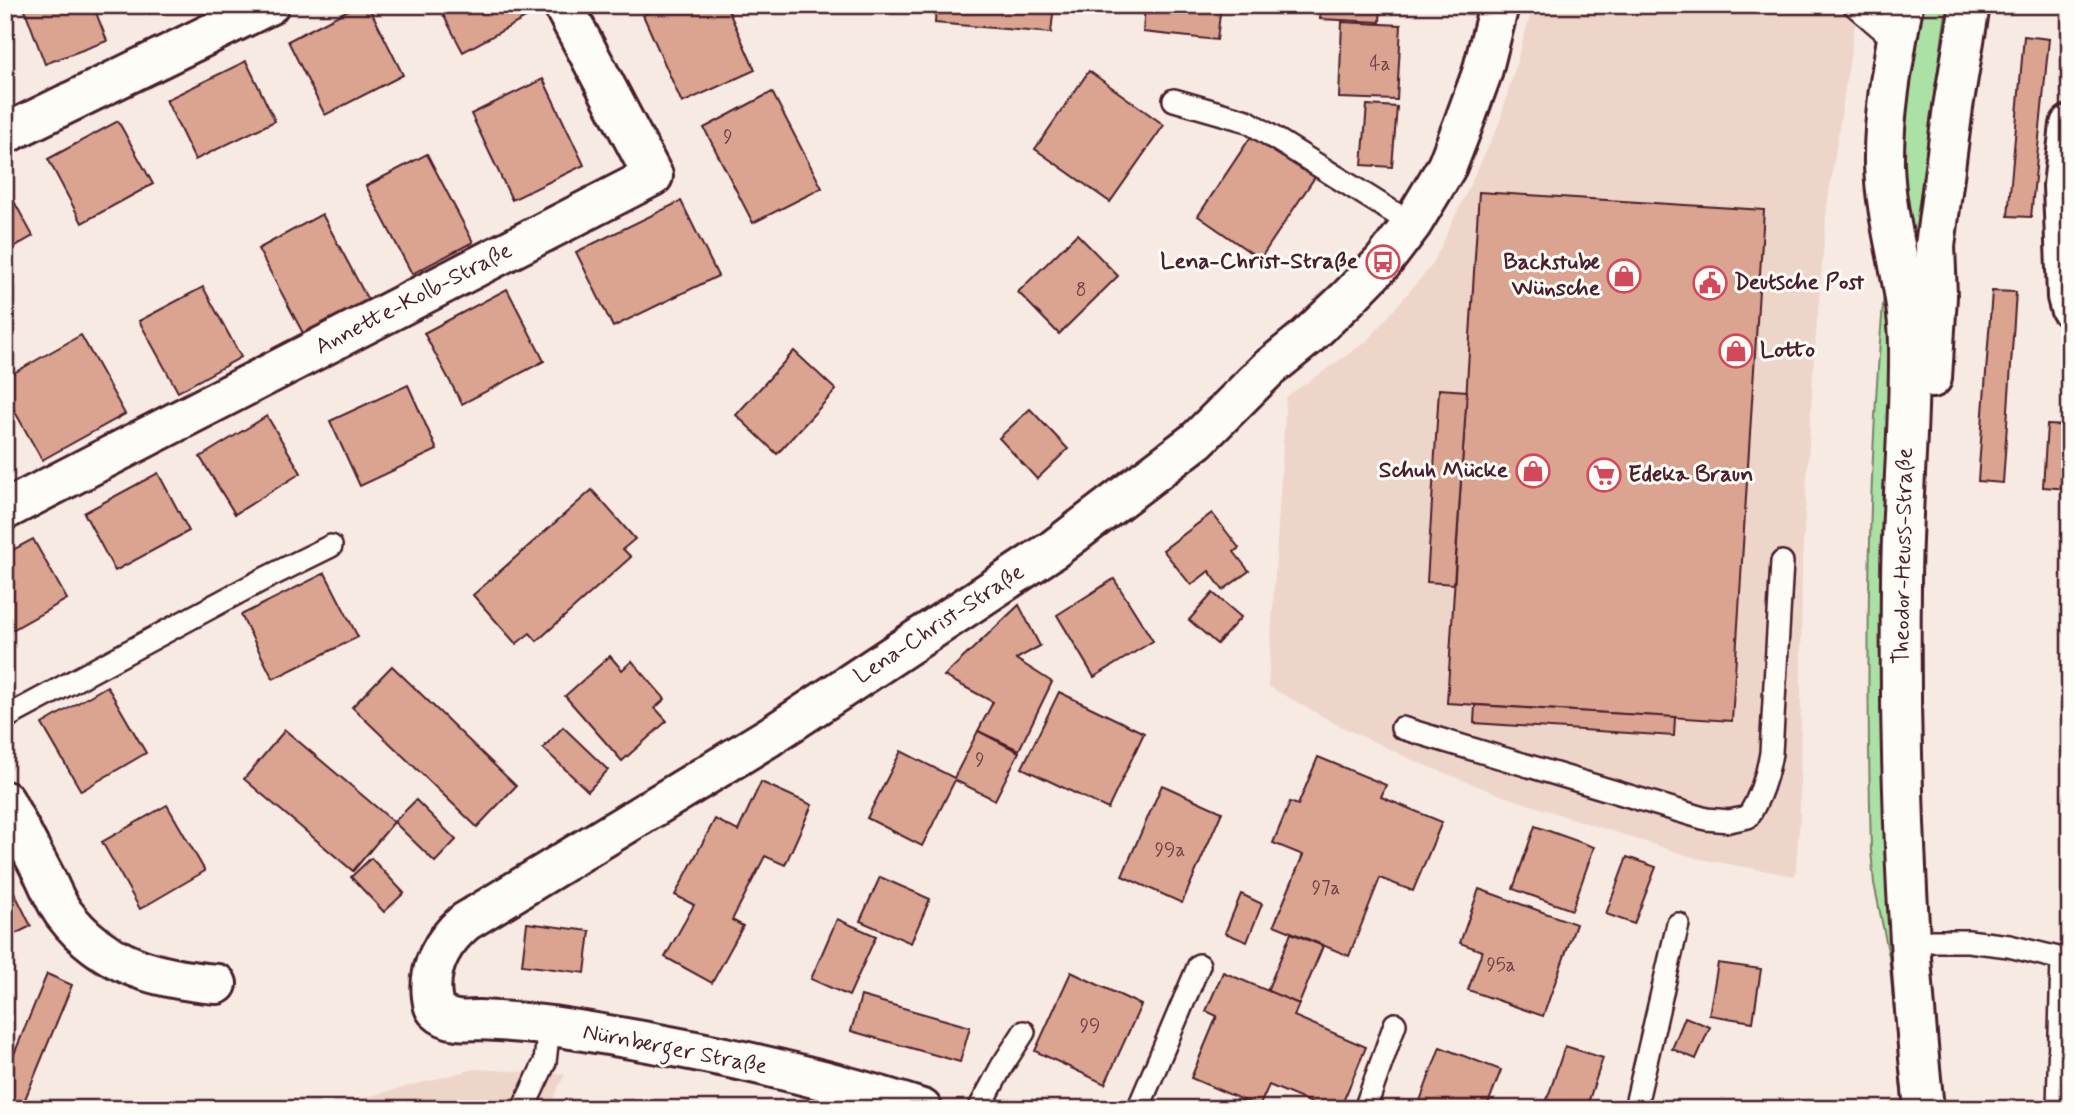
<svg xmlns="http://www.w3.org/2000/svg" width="2075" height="1114" font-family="Mynerve,sans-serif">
<rect width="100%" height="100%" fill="#f6eae3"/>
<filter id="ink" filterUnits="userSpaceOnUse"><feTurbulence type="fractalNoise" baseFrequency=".0143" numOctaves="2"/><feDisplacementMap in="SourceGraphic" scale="14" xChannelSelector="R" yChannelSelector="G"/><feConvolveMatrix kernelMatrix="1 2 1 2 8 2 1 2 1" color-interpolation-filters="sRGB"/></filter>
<g filter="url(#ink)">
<!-- built -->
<g fill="#eed5ca">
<polygon points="1533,5 1858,5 1827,207 1814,358 1802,563 1800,816 1795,876 1695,858 1503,796 1417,762 1338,725 1268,686 1286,397 1366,342 1432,265 1499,124"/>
<polygon points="474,1069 565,1074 548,1109 322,1109"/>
</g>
<!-- green -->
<path fill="#abe1a4" stroke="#7a8068" stroke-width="2" d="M1923,5H1947L1918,210L1904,354L1914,1109H1903L1889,956L1874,883L1871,850C1866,657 1867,465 1886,273C1895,184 1909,94 1923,5Z"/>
<!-- building -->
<g fill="#daa491" stroke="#4a1f2b" stroke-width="2">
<polygon points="23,5 93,5 107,41 45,64"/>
<polygon points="358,5 368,5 403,75 325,115 288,41"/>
<polygon points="438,5 526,5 531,15 463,52"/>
<polygon points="664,5 726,5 755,70 682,103 643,15"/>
<polygon points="936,5 1054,5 1051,33 935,23"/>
<polygon points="1145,5 1221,5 1217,40 1143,32"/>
<polygon points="1321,5 1381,5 1380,22 1320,19"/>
<polygon points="1342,22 1401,25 1397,100 1339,98"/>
<polygon points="2024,36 2049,39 2031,217 2008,216"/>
<polygon points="246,61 275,121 195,160 166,100"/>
<polygon points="1089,71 1164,125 1110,202 1035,149"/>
<polygon points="543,79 584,165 512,200 471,114"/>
<polygon points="772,92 822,188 753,223 704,128"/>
<polygon points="1367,105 1397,107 1392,167 1362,165"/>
<polygon points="118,121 153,184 82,223 48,159"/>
<polygon points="1252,135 1315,177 1260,259 1198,216"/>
<polygon points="427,154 473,242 412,274 366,186"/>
<polygon points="5,185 33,236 5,252"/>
<polygon points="1479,192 1764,210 1732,721 1447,703"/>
<polygon points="681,201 718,276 613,327 576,252"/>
<polygon points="322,214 368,300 304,335 258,249"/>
<polygon points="1077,234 1118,276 1059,334 1018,292"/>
<polygon points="203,287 241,357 178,392 139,321"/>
<polygon points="507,289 544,361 462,404 424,333"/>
<polygon points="1992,291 2016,292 2003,483 1978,481"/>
<polygon points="81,335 125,414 42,460 5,394 5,378"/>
<polygon points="794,351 836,390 777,454 736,415"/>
<polygon points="408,385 437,450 360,486 330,421"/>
<polygon points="1439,389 1467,391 1454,584 1427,582"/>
<polygon points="1030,409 1068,449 1037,479 999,438"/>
<polygon points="267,416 301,473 235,514 200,457"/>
<polygon points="2047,425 2070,426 2069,489 2043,487"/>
<polygon points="158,473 189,531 115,571 84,513"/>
<polygon points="592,490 635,539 623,549 631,557 537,641 530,633 516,644 473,595"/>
<polygon points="1212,513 1239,548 1234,552 1249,571 1223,590 1209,571 1191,585 1163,550"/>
<polygon points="33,539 67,599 5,634 5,554"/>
<polygon points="325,573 358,637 273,679 241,615"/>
<polygon points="1114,579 1153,641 1094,677 1057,615"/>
<polygon points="1213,593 1241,617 1217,644 1189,620"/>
<polygon points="1019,605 1040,646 1016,659 1052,682 1019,750 978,731 993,702 944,676"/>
<polygon points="610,656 622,670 632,661 665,699 655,708 667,721 622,761 565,696"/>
<polygon points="392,666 516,786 477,827 352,707"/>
<polygon points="107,686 146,753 81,791 42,724"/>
<polygon points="1059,692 1144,733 1108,809 1022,768"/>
<polygon points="1475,705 1675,717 1674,736 1474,723"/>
<polygon points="563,727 608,770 588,791 543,748"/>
<polygon points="285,730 394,822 353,871 244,779"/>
<polygon points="978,731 1019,752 995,800 955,780 922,846 867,818 901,751 954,778"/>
<polygon points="1318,757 1386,785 1381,797 1442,822 1413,891 1380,878 1349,956 1274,925 1303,855 1273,843 1290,802 1298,805"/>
<polygon points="761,782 812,805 785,865 765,856 732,920 743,926 712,983 665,957 694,905 675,895 715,819 738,831"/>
<polygon points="1162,785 1222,812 1182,903 1122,876"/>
<polygon points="416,800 456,840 435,862 394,822"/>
<polygon points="167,805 205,871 140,909 102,842"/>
<polygon points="1535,826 1594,847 1572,910 1513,889"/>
<polygon points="1627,857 1656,867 1634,924 1606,914"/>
<polygon points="371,858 404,893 384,912 351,877"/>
<polygon points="880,877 930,899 911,943 860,921"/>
<polygon points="1479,889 1576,924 1543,1016 1468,990 1482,951 1460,943"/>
<polygon points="14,892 31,926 5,939 5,897"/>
<polygon points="1241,894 1262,904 1247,942 1225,933"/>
<polygon points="837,919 876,936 849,996 811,979"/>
<polygon points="527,923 590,931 585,973 522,965"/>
<polygon points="1291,933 1323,946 1299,1004 1267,991"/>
<polygon points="1718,963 1761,969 1753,1022 1709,1015"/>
<polygon points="1071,972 1141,1005 1105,1084 1035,1051"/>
<polygon points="1223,972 1299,1004 1294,1016 1366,1047 1340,1109 1326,1109 1269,1085 1259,1107 1191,1078 1217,1016 1206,1011"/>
<polygon points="47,974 72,985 21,1109 5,1109 5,1076"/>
<polygon points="861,996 970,1027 960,1062 851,1031"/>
<polygon points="1685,1017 1710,1027 1696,1059 1672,1049"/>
<polygon points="1565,1046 1603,1058 1586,1109 1544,1109"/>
<polygon points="1440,1047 1501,1070 1486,1109 1417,1109"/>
<polygon points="612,1099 632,1109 607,1109"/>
<polygon points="439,1100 441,1109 401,1109"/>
</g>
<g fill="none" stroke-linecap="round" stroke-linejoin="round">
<defs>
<g id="service">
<polyline points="1854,5 1897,42"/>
<polyline points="1174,100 1247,121 1412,224"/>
<polyline points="5,718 260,581 331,546"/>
<path d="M1402,728L1706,819L1729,821L1748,817C1761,796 1767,777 1771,753L1782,562"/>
<polyline points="1931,941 1968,941 2009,946 2062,959 2058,1109"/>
<polyline points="523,1109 545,1062 549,1026"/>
<polyline points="979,1109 1002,1066 1024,1032"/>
<polyline points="1138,1109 1199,965"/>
<polyline points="1365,1109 1395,1024"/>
<polyline points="1635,1109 1678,924"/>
</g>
<g id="minor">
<polyline points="2070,125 2063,186 2067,297 2070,308"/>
<polyline points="5,134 269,5"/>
<path id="s1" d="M5,510L653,176L563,5"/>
<path d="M5,801C18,826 32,852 45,877C51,890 57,905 65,915C103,965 157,979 217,984"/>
<path id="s2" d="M922,1109C803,1070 677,1045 552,1026C528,1023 502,1021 478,1020C471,1020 463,1021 457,1020C450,1019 442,1016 437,1011C433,1007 433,1003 432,997C428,967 443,941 465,922L769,737L1054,549L1197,440L1268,369L1306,338L1347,299L1383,262L1412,224L1447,166L1463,125L1482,73L1499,5"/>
</g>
<g id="primary">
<path d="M1903,5C1894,57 1883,112 1884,165C1886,227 1909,286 1909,347C1910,427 1901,507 1901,586C1899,760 1906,936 1924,1109"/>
<polyline points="1932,378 1937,296 1935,246 1953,107 1970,5"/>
</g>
</defs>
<!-- service casing -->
<use href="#service" stroke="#4a1f2b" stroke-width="26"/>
<!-- minor casing -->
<use href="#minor" stroke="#4a1f2b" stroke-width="44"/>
<!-- primary casing -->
<use href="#primary" stroke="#4a1f2b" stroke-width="44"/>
<!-- service -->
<use href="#service" stroke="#fdfcf7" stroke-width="21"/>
<!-- minor -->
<use href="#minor" stroke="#fdfcf7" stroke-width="38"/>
<!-- primary -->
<use href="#primary" stroke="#fdfcf7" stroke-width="38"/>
</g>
</g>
<!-- icons -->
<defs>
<symbol id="bus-ring" viewBox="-11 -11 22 22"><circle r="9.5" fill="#fdfcf7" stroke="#d1495b" stroke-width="1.5"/><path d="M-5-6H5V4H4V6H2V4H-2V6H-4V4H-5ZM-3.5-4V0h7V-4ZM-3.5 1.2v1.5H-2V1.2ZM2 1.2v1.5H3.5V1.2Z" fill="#d1495b"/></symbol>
<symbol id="shop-ring" viewBox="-11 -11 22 22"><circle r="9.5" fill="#fdfcf7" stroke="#d1495b" stroke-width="1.5"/><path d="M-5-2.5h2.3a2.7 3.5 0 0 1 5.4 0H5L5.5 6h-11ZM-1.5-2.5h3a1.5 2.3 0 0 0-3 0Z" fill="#d1495b"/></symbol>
<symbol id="civic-ring" viewBox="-11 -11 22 22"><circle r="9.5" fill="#fdfcf7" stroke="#d1495b" stroke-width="1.5"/><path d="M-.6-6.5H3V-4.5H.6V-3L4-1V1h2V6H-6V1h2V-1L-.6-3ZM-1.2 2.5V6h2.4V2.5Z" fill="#d1495b"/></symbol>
<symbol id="supermarket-ring" viewBox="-11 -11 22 22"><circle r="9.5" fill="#fdfcf7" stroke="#d1495b" stroke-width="1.5"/><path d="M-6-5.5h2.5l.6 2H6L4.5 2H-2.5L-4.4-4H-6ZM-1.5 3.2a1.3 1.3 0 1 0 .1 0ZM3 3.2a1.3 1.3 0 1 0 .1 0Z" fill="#d1495b"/></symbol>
</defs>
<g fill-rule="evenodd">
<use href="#bus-ring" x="1364" y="243" width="38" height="38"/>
<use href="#shop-ring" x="1605" y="257" width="38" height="38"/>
<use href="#civic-ring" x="1691" y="264" width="38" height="38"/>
<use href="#shop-ring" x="1717" y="332" width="38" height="38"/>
<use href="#shop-ring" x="1514" y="452" width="38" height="38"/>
<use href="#supermarket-ring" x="1585" y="456" width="38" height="38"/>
</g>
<g text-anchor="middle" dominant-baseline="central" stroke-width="6" stroke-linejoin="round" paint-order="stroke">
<!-- number labels -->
<g font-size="19" fill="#6e4044">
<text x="1380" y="64">4a</text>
<text x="728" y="137">9</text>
<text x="1081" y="290">8</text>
<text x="980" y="760">9</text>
<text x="1170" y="850">99a</text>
<text x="1326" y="888">97a</text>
<text x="1501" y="965">95a</text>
<text x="1090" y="1026">99</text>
</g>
<!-- poi labels -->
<g font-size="23" font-weight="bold" fill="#4a1f2b" stroke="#fdfcf7" text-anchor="end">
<text x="1358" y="262">Lena-Christ-Straße</text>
<text x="1600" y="263">Backstube<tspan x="1600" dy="26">Wünsche</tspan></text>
<text x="1734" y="283" text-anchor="start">Deutsche Post</text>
<text x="1760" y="351" text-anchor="start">Lotto</text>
<text x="1508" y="471">Schuh Mücke</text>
<text x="1628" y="475" text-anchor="start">Edeka Braun</text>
</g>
<!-- street labels -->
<g font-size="23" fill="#4a1f2b" stroke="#fdfcf7">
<text stroke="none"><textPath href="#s1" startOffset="460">Annette-Kolb-Straße</textPath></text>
<text transform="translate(1904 556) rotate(-89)">Theodor-Heuss-Straße</text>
<text stroke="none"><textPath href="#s2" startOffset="1158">Lena-Christ-Straße</textPath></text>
<text transform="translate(675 1050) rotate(11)">Nürnberger Straße</text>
</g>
</g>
<!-- margin -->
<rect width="2075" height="1114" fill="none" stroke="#fdfcf7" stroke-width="28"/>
<rect x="14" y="14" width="2047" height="1086" fill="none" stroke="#4a1f2b" stroke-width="2.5" filter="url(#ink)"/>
</svg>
